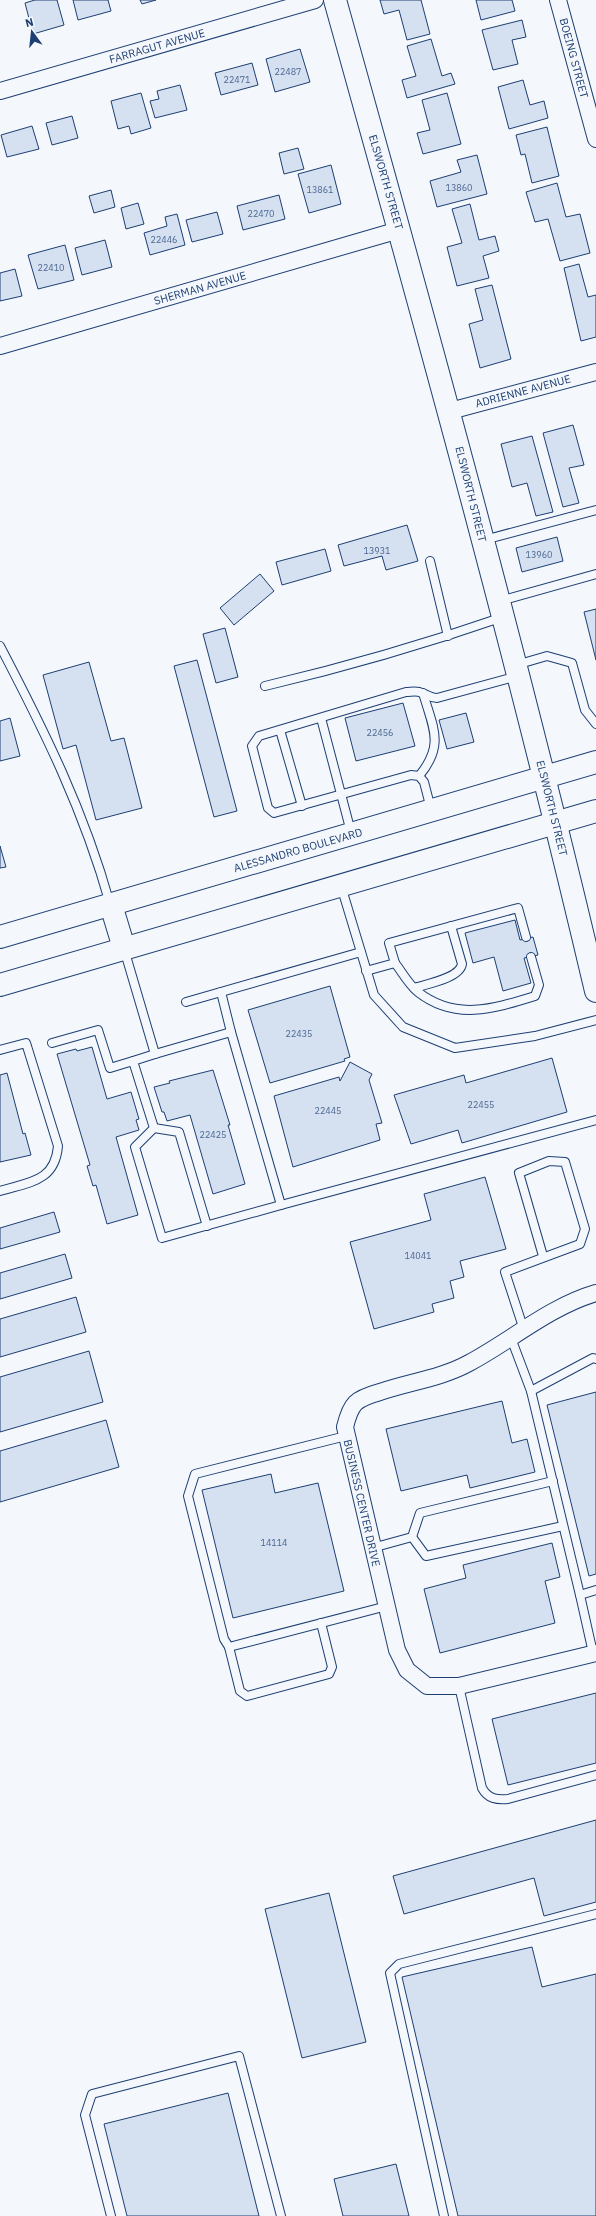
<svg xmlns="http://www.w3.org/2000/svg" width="596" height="2216" font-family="'IBM Plex Sans',sans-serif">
<rect width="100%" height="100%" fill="#f4f7fb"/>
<!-- building -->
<g fill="#d5e0f0" stroke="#1d3f73">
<polygon points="35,0 57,0 64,25 33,34 25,3"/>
<polygon points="73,0 108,0 111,11 78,20"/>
<polygon points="140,0 156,0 142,4"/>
<polygon points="380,0 421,0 430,34 407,40 399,10 384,14"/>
<polygon points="476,0 512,0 515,11 481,20"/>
<polygon points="522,20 526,37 512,40 518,64 493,70 482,30"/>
<polygon points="431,39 442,76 451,73 455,84 407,98 402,80 416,76 407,46"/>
<polygon points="300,49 310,82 275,92 266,59"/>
<polygon points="252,63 258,85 221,95 215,73"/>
<polygon points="523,80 530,105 544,101 548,118 509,129 498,87"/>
<polygon points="180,85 187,110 155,118 150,101 159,99 157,91"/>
<polygon points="141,93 151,128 131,134 129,126 118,129 111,101"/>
<polygon points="447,93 461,144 423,154 417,133 430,130 422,100"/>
<polygon points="72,116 78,138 52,145 46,123"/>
<polygon points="32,126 39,149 7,157 1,135"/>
<polygon points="547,127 559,176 532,183 525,154 521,155 516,135"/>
<polygon points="298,148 304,169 284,174 279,153"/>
<polygon points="477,155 487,194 437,207 430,181 461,172 457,160"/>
<polygon points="331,165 341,204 309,213 298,174"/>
<polygon points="557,183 566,217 580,214 590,253 560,261 548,219 535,222 526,192"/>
<polygon points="111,190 115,207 94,213 89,196"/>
<polygon points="279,195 285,219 243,230 237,206"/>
<polygon points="138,203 144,224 126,229 121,208"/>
<polygon points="470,204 479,240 495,236 499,251 483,256 489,278 457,286 447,247 462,243 452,209"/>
<polygon points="217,212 223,234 192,242 186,220"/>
<polygon points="177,214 185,245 150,255 144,233 167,226 165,217"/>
<polygon points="105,240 112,267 82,275 75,248"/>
<polygon points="65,245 74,280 38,289 28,255"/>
<polygon points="579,264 588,297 596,295 596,337 581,341 564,268"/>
<polygon points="15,269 22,296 0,301 0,273"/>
<polygon points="492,285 511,359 480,368 469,324 483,320 475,289"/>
<polygon points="573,425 584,465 569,468 579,503 563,507 543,433"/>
<polygon points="532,436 553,512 536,516 527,483 512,487 501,444"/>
<polygon points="407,525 418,561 386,570 382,556 344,566 338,545"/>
<polygon points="557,537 563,561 522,572 516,548"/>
<polygon points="325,549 331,571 282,585 276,562"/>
<polygon points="260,574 274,591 234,625 220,608"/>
<polygon points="596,609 596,660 584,612"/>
<polygon points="225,628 238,677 216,683 203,634"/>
<polygon points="197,660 237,811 214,817 174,666"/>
<polygon points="89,662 111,741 124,738 142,808 96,820 76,745 63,749 43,675"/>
<polygon points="403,703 415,746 356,761 345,718"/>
<polygon points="466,713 474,742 447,749 439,720"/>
<polygon points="10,718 20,756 0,761 0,721"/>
<polygon points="0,846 6,867 0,868"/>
<polygon points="515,920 520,940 533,937 538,955 524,958 531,983 503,991 494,957 473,963 465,933"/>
<polygon points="330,986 350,1057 344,1059 345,1061 270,1083 248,1010"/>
<polygon points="92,1047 107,1099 131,1092 139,1119 136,1120 139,1130 116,1137 138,1215 107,1224 96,1185 93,1186 87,1166 90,1165 57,1054 76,1049 77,1051"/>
<polygon points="552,1058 567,1112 462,1143 458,1130 411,1144 394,1095 464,1075 466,1083"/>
<polygon points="350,1062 372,1074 369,1080 382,1123 376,1124 380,1140 293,1167 274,1096 339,1077 340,1081"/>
<polygon points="213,1070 230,1125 228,1125 245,1184 213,1194 190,1115 167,1121 164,1112 162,1112 154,1087 170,1083 169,1081"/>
<polygon points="7,1073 23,1134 25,1133 31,1155 0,1162 0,1075"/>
<polygon points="485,1177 506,1249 460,1261 464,1277 450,1281 454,1298 432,1304 434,1312 374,1329 350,1242 431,1220 424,1194"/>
<polygon points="54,1212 60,1232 0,1249 0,1228"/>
<polygon points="65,1254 72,1278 0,1299 0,1273"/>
<polygon points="76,1297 86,1332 0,1357 0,1319"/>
<polygon points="89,1351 103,1402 0,1432 0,1377"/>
<polygon points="596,1392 596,1574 589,1576 547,1405"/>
<polygon points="502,1401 512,1443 527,1439 535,1472 470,1488 467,1475 401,1491 386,1429"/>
<polygon points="106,1420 119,1467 0,1502 0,1451"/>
<polygon points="271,1474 275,1493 318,1483 344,1591 233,1618 202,1490"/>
<polygon points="552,1543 560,1577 545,1581 555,1623 440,1653 424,1589 466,1578 463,1565"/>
<polygon points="596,1693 596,1763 508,1785 492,1719"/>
<polygon points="596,1820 596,1902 544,1916 534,1878 404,1914 393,1876"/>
<polygon points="329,1893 366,2042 302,2058 265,1909"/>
<polygon points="532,1947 542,1987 596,1974 596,2216 458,2216 402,1977"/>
<polygon points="228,2093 259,2216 127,2216 104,2124"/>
<polygon points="396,2164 409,2216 343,2216 334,2179"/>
</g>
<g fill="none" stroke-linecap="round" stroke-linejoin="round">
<defs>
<g id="lane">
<polyline points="484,540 596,510"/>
<polyline points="430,561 448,636"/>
<polyline points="500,601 596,574"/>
<path d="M0,646C45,732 84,811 110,904"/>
<polyline points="516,665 547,656 572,663 585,710 596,724"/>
<path d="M265,686C346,667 425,644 503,617"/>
<polyline points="321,718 351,832"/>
<polyline points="280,730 302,806"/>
<path d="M419,776C445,745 433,728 423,693"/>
<path d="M431,809L424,782L419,776L411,775L274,813L268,808L252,746L259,736L406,692C411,692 417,690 422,693C429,695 430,698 437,698L518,676"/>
<polyline points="341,886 374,995 403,1027 455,1048 535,1036 596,1020"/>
<polyline points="124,949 155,1054 231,1032 281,1205 596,1120"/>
<path d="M395,963C402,972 409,985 418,992C455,1021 493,1009 535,996L539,985L531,957"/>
<polyline points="366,971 395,963 389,943 518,908 526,937"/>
<path d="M414,988C427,984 460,978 462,964L451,926"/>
<polyline points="221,992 231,1032"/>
<polyline points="186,1002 361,952"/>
<polyline points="52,1043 98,1030 110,1068 133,1061"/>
<path d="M0,1050L26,1043L58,1146C55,1182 29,1182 0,1191"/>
<polyline points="155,1054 133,1061 154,1128 135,1147 162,1238 281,1205"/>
<polyline points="154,1128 179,1132 207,1226"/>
<polyline points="524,1330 505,1272 580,1244 585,1229 565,1162 549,1161 519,1173 543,1256"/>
<polyline points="511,1338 531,1391 593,1358 596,1359"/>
<polyline points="531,1391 580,1595"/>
<polyline points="346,1436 195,1474 188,1496 224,1639 229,1647 387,1606"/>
<polyline points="412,1537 426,1556 563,1526"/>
<polyline points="372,1548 412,1537 420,1513 553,1481"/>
<polyline points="229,1647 240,1691 247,1696 329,1674 332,1667 321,1623"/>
<polyline points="593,1653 580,1595 596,1590"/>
<path d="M459,1686L482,1788C488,1799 497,1800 508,1799L596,1775"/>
<polyline points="111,2216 85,2115 92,2094 239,2056 281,2216"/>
<polyline points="444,2216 390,1973 399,1964 596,1914"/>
</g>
<g id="street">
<polyline points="558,0 596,139"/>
<polyline points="0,91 315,0"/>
<polyline points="0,346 399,230"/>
<polyline points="450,411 596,372"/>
<path d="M596,1293C549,1307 512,1340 469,1363C442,1378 409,1382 380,1392C355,1399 351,1403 345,1427L397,1650L407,1670L427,1686H459L596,1653"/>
</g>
<path id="secondary" d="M335,0C427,329 518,659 596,991"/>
<g id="primary">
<polyline points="111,905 124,948"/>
<polyline points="0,937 596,762"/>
<polyline points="0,985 596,811"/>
</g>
</defs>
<!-- lane casing -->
<use href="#lane" stroke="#1d3f73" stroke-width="10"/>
<!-- street casing -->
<use href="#street" stroke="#1d3f73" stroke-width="18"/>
<!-- secondary casing -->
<use href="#secondary" stroke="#1d3f73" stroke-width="24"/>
<!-- primary casing -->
<use href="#primary" stroke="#1d3f73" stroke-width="24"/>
<!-- lane -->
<use href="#lane" stroke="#f4f7fb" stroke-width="8"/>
<!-- street -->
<use href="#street" stroke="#f4f7fb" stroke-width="16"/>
<!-- secondary -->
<use href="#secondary" stroke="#f4f7fb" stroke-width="22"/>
<!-- primary -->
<use href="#primary" stroke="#f4f7fb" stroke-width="22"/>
</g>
<g text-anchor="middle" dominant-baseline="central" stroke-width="3" stroke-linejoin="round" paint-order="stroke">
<!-- number labels -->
<g font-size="9" fill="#4b6792">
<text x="288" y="71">22487</text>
<text x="237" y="79">22471</text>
<text x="459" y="187">13860</text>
<text x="320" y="189">13861</text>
<text x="261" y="213">22470</text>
<text x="164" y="239">22446</text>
<text x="51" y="267">22410</text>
<text x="377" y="550">13931</text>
<text x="539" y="554">13960</text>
<text x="380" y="732">22456</text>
<text x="299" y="1033">22435</text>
<text x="481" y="1104">22455</text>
<text x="328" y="1110">22445</text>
<text x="213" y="1134">22425</text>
<text x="418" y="1255">14041</text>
<text x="274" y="1542">14114</text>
</g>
<!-- street labels -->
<g font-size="11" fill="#1d3f73" stroke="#f4f7fb">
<text transform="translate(157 46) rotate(-16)">FARRAGUT AVENUE</text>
<text transform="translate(574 58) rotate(75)">BOEING STREET</text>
<text transform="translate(386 182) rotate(74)">ELSWORTH STREET</text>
<text transform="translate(200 288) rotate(-16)">SHERMAN AVENUE</text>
<text transform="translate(523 391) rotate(-15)">ADRIENNE AVENUE</text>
<text transform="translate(471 494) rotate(76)">ELSWORTH STREET</text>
<text transform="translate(552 808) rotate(76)">ELSWORTH STREET</text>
<text transform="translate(298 850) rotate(-16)">ALESSANDRO BOULEVARD</text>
<text transform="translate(362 1503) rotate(77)">BUSINESS CENTER DRIVE</text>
</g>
</g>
<!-- north arrow -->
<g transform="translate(32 32) rotate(345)" stroke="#f4f7fb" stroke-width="3" paint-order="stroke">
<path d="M0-3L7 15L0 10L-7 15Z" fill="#1d3f73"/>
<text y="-6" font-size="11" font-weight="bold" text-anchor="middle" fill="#1d3f73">N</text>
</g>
</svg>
